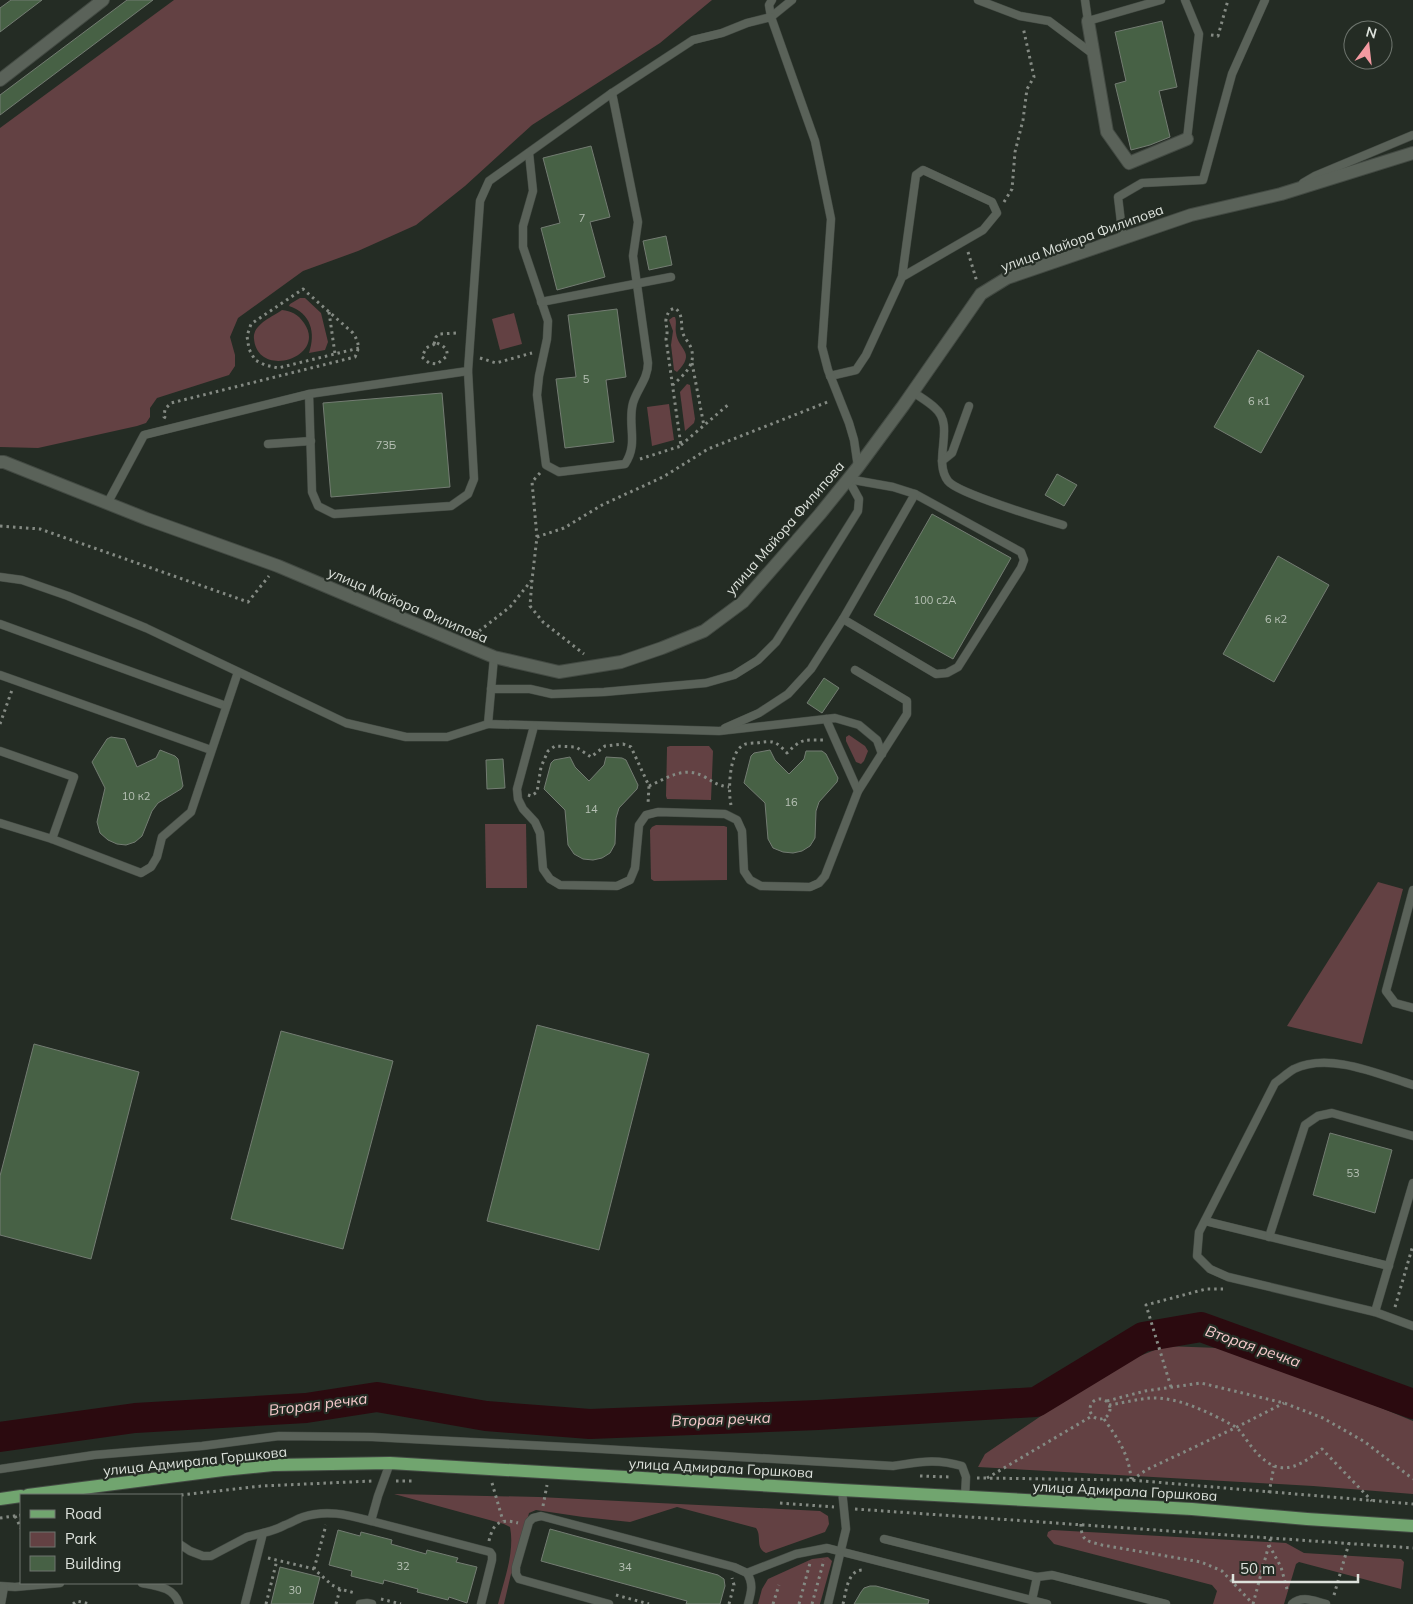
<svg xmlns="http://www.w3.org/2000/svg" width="1413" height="1604" font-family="Mulish,sans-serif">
<rect width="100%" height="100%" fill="#242c24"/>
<!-- green -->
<g fill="#634143">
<polygon points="174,0 712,0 660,43 532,125 465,186 416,225 358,251 303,271 238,318 230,337 235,355 235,366 229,375 157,398 150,408 150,417 146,423 137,426 38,448 0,447 0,128"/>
<path d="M300,298H305L321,313L328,342L325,350L309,353C316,333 311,313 289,306L290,304Z"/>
<path d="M282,310C291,311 298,314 304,323C328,357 258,380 254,339C252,325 272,317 282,310Z"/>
<polygon points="514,313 522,344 500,350 492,319"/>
<path d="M673,317H675C677,322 675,327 676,333C678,350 697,352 677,372L674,370L671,345L673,331L669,320Z"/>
<polygon points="687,384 690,385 695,419 694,423 685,431 680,392"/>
<polygon points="669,404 674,440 652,446 647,407"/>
<polygon points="849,735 865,746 868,751 864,761 861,764 856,762 846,741 846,737"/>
<polygon points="670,746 709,746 713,751 711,800 667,799 666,796 667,749 667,747"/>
<polygon points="485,824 526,824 527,888 486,888"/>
<polygon points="656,825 724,826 727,827 727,880 654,881 651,879 650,830 652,827"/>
<polygon points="1378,882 1403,889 1362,1044 1287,1026"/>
<polygon points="1165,1346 1219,1348 1257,1357 1413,1421 1413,1494 1313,1486 978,1467 985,1454 1085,1386 1132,1359"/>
<path d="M394,1494L539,1497L820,1511L828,1516L829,1524L825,1532L766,1553C755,1548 762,1536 756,1528L677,1507L630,1522L583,1517L536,1510L529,1513L514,1571L511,1574L504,1604H498C504,1580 515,1552 510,1527L504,1524Z"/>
<polygon points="1052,1530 1286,1543 1304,1553 1401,1559 1404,1562 1401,1589 1299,1562 1296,1564 1284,1604 1213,1604 1217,1591 1212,1585 1054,1544 1047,1536 1048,1532"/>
<polygon points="828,1557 832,1561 820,1604 758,1604 762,1589 768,1579 812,1559"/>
</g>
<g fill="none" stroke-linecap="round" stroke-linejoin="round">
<!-- river -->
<polyline stroke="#2b0a0f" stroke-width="30" points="0,1437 135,1418 306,1408 377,1397 486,1416 590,1424 818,1415 1036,1402 1143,1337 1201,1327 1413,1404"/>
</g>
<!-- building -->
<g fill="#476145" stroke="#737c72">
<polygon points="11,0 42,0 0,32 0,8"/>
<polygon points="127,0 153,0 0,115 0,95"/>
<polygon points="1162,21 1177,87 1159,91 1170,137 1150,145 1131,150 1115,84 1126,81 1115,32"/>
<polygon points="591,146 610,217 590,222 605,277 557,290 541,228 560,223 543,158"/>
<polygon points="666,236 672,265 649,270 643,241"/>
<polygon points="617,309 626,377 606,380 614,442 565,448 556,379 576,377 568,315"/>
<polygon points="1258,350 1304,376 1261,453 1214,427"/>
<polygon points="442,393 450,487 331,497 323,403"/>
<polygon points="1057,474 1077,485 1064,506 1045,495"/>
<polygon points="932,514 1011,558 953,659 874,615"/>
<polygon points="1278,556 1329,585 1274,682 1223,654"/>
<polygon points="824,678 839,688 822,713 807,703"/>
<polygon points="111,737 125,739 137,767 156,758 160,750 175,756 178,759 183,786 181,789 158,803 152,811 142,836 135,842 126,845 117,844 108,840 100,833 97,822 105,788 92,762 107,739"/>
<polygon points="770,750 775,760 789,774 804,759 806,751 822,751 826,754 838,778 837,782 819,802 816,811 815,838 810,846 802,851 793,853 783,852 773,848 768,839 765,803 744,783 751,756 754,753"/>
<polygon points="570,757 575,767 589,781 604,765 606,757 622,758 626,760 638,785 637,789 619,808 616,818 615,844 610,853 602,858 593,860 583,859 574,854 568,845 565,810 544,789 551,763 554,760"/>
<polygon points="503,759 505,788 487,789 486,760"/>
<polygon points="537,1025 649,1054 599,1250 487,1221"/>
<polygon points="281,1031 393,1061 343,1249 231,1219"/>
<polygon points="34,1044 139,1072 91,1259 0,1235 0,1176"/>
<polygon points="1330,1133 1392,1150 1375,1213 1313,1195"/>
<polygon points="550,1529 718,1575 724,1579 725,1586 720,1604 686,1604 687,1601 541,1561"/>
<polygon points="338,1530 360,1536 361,1532 392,1540 391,1544 426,1554 427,1550 458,1558 456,1562 477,1567 467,1603 449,1597 448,1600 417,1592 418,1589 384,1580 383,1584 351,1576 352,1571 329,1565"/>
<polygon points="280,1567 320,1577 313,1604 271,1604"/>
<polygon points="870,1586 876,1586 929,1600 928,1604 854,1604 861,1592 864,1588"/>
</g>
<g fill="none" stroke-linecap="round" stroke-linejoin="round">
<defs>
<g id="service">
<polyline points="772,0 769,5 771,17 792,0"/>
<polyline points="978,0 1020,16 1049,21 1093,54"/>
<polyline points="1085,0 1088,21 1161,0"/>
<polyline points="1185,0 1199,34 1187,139"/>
<path d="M529,153L533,191L523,226V247L548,321L547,339L539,376L537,395L546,465L559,472L625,464C639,443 627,425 633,403C637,389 648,379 648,363L633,256L638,222L612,93"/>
<polyline points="1303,183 1315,176 1413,135"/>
<polyline points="1123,239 1118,197 1142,183 1203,180 1232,74 1265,0"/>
<polyline points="541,302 671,277"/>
<polyline points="830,376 856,370 866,355 902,277 916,175 923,170 992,202 997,213 983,230 902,277"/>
<path d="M913,392C920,397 929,402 935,408C956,426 932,460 948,481C957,493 1043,519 1063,525"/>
<polyline points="309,394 312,492 318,506 334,514 451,506 468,494 474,479 468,371"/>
<polyline points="268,444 311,441"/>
<polyline points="942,461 952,453 969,406"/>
<polyline points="107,504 144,435 309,394 468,371 480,201 489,181 612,93 693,40 722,33 747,23 771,17 815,141 831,219 822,347 828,370 849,423 854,440 858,467"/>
<polyline points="0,577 22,580 68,596 146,628 346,723 406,737 447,737 488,724"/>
<polyline points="843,619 936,674 947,673 958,667 1021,568 1024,560 1021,552 915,494"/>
<polyline points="0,624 226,706"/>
<polyline points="494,657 488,724 719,731 835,718 859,725 877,740 882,754"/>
<polyline points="855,670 907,701 907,714 858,791"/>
<polyline points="0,675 211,750"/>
<polyline points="491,689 530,689 552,694 604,692 706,683 734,675 758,660 776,642 858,511 859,499 848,479"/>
<polyline points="534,726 517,789 518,799 523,809 535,822 540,833 543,869 550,879 560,885 617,886 630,880 635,868 639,825 646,815 658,812 725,814 737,820 742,831 744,871 750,880 761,886 810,887 819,883 825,876 858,791 826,719"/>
<polyline points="725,728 759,713 788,694 811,669 843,619 915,494 893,487 848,479"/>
<polyline points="0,751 74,777 52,839"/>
<polyline points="0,823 52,839 141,873 151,867 157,857 162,837 191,812 238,672"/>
<polyline points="1413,890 1386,991 1395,1003 1413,1008"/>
<polyline points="1413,1183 1375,1312 1413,1326"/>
<polyline points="1205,1221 1389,1266"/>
<polyline points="1269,1237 1305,1125 1318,1116 1332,1113 1413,1136"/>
<path d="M1375,1312L1228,1277L1210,1269L1197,1256L1199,1232L1275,1083C1281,1079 1287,1073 1294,1069C1329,1052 1378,1074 1413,1085"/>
<polyline points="390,1463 378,1496 371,1521 490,1552 492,1555 492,1560 481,1604"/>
<path d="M0,1469L94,1455L202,1446L279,1436L372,1437L585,1448L893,1466C920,1462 935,1458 962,1466L966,1477L965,1497"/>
<polyline points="884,1539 1037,1577"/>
<polyline points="181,1545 190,1551 203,1556 211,1556 247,1537 263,1533"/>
<path d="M142,1583C157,1586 174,1587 179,1604"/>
<polyline points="0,1586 15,1587 60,1583"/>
<polyline points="1032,1600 1037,1577 1052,1575 1166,1604"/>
<polyline points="1,1604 4,1587"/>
<path d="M245,1604L263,1533C271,1531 278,1529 285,1525C291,1523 297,1519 303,1517C327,1509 348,1515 371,1521"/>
<polyline points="360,1604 367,1603 372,1604"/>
<polyline points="609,1604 519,1579 516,1574 516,1567 529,1522 533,1518 541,1516 734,1567 747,1573"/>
<path d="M748,1604C751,1593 754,1584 747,1573L796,1554L827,1548L1047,1604"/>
<polyline points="828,1604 846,1529 842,1490"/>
<path d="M1292,1604C1302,1595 1314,1601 1326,1604"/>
</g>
<g id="minor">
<polyline points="1088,21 1107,132 1129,163 1187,139"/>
<polyline points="0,80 103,0"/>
<polyline points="0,462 4,462 147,519 278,566 494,657 559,672 621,662 662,648 704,631 743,602 820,514 858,467 903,406 981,294 1007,278 1191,215 1281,194 1413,153"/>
</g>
<g id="primary">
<polyline points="28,1495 223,1470 273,1465 390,1463 842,1490 1192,1509 1307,1519 1413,1526"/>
<polyline points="0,1499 21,1496"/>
</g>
</defs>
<!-- service casing -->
<use href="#service" stroke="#434a43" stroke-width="9"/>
<!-- minor casing -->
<use href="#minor" stroke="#434a43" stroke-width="14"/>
<!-- primary casing -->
<use href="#primary" stroke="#434a43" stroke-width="14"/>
<!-- path -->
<g stroke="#848a83" stroke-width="3" stroke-dasharray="2.5 4" stroke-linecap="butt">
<polyline points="1211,35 1218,36 1228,0"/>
<polyline points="1004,202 1012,189 1015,152 1023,120 1027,89 1034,77 1023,27"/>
<polyline points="968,252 977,282"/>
<polyline points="329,312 335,354"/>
<path d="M437,343C443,346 448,348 447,356L437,364L429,363L422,357L426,348Z"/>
<polyline points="434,344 436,337 439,334 456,333 459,335"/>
<polyline points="480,358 496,363 532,353"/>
<polyline points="692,363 704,426"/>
<path d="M166,418L164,417L165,409L171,403L355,357C360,347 359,343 353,333L303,289L251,324L247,336L249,349L255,360L265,365L278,368L359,348"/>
<polyline points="681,445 729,404"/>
<path d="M640,459L681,446L666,339C670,325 661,324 670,310L675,308C683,314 681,322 682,330C683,337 689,342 691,348C697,365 683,375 673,385"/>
<polyline points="540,473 532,482 537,537 532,580 530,606 543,622 584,654"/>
<polyline points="0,526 40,529 248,602 269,576"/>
<polyline points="537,537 564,528 602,505 663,477 708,449 830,401"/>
<polyline points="474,635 510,607 531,581"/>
<polyline points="0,724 12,690"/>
<path d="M649,786C667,778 684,766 703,776C712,781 718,786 729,787"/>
<polyline points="528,795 531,796 537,792 541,767 548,751 555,746 576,747 591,757 605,746 623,744 631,747 649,786 648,804"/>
<path d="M731,805C728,792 729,754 742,746C745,743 752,743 757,743C773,740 776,741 787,753C802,738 804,740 823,740"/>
<polyline points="1395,1307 1413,1245"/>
<polyline points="1171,1387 1146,1305 1206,1289 1223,1289"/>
<circle cx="1100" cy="1409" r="10"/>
<polyline points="1107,1401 1145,1391 1201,1383 1284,1403 1323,1418 1365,1442 1413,1479"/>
<path d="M1109,1405C1123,1403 1137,1399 1151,1398C1179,1397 1210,1413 1234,1426C1241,1430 1246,1440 1251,1446C1276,1478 1294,1471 1322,1449L1372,1501"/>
<path d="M1104,1419C1118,1439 1129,1454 1131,1479"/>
<polyline points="920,1476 951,1477"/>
<polyline points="977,1478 1131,1480 1413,1504"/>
<polyline points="987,1478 1092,1416"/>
<polyline points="1132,1480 1146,1470 1237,1427 1284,1403"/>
<polyline points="396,1481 415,1481"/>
<polyline points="492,1483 503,1521"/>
<polyline points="1269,1493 1274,1466"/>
<polyline points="181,1495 262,1486 372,1481"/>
<polyline points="780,1503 834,1507"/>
<polyline points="543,1506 547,1485"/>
<polyline points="855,1509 1413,1548"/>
<polyline points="15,1516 21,1528"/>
<polyline points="0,1518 21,1515"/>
<path d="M1081,1524C1081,1541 1087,1541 1102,1545L1201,1562L1222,1571L1253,1604"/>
<path d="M489,1541C493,1523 500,1518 518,1523"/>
<polyline points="1269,1545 1281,1567 1288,1593"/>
<polyline points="268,1558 314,1569 332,1585 340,1589 355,1593"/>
<polyline points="314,1569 326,1525"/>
<polyline points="616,1595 649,1604"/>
<polyline points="1334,1595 1349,1543"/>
<polyline points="381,1599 401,1604"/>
<polyline points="73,1604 77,1601 90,1604"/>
<polyline points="266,1604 277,1560"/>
<polyline points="336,1604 340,1589"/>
<polyline points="729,1604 734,1585 732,1578"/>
<polyline points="773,1604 779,1585"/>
<polyline points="799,1604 810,1563"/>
<polyline points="812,1604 824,1560"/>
<path d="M843,1604C846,1593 847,1571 862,1570"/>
<polyline points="1253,1604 1271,1537"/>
</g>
<!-- service -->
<use href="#service" stroke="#5a6259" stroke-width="8"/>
<!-- minor -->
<use href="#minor" stroke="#5a6259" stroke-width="12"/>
<!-- primary -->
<use href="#primary" stroke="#71a56f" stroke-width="12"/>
</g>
<g text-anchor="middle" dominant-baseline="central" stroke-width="4.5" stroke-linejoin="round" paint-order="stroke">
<!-- number labels -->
<g font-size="11" fill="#b8c2b6">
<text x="582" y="218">7</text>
<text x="586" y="379">5</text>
<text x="1259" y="401">6 к1</text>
<text x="386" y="445">73Б</text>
<text x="935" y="600">100 с2А</text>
<text x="1276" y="619">6 к2</text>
<text x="136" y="796">10 к2</text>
<text x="791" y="802">16</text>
<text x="591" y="809">14</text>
<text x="1353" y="1173">53</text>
<text x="403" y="1566">32</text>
<text x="625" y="1567">34</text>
<text x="295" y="1590">30</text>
</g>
<!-- street labels -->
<g font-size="14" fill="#dde2dc" stroke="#242c24">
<text transform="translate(1082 238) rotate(-20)">улица Майора Филипова</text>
<text transform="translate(785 528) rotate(-49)">улица Майора Филипова</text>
<text transform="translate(408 605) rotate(23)">улица Майора Филипова</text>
<text transform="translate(195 1461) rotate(-6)">улица Адмирала Горшкова</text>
<text transform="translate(721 1468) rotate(3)">улица Адмирала Горшкова</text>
<text transform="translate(1125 1491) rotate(3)">улица Адмирала Горшкова</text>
</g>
<!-- water labels -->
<g font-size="15" font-style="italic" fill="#f6cacc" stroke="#242c24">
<text transform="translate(1253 1346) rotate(19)">Вторая речка</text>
<text transform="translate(318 1404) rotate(-7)">Вторая речка</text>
<text transform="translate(721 1419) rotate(-2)">Вторая речка</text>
</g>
</g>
<!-- legend -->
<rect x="20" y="1494" width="162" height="90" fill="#242c24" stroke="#6e756e"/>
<rect x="30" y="1510" width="25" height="8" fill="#71a56f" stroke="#6e756e"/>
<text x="65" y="1519" font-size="15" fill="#dde2dc">Road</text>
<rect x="30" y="1532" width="25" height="15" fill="#634143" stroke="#6e756e"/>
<text x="65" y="1544" font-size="15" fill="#dde2dc">Park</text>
<rect x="30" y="1556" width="25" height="15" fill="#476145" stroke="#6e756e"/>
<text x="65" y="1569" font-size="15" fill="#dde2dc">Building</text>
<!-- north arrow -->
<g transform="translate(1368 45) rotate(15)"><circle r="24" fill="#242c24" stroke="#6e756e"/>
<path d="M0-4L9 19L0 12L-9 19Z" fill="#f49aa1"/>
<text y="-8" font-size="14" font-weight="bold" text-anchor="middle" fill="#dde2dc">N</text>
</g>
<!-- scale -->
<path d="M1233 1574v8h125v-8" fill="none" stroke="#dde2dc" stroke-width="2.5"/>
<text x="1240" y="1574" font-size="15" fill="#dde2dc" stroke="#242c24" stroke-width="4" paint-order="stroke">50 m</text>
</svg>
